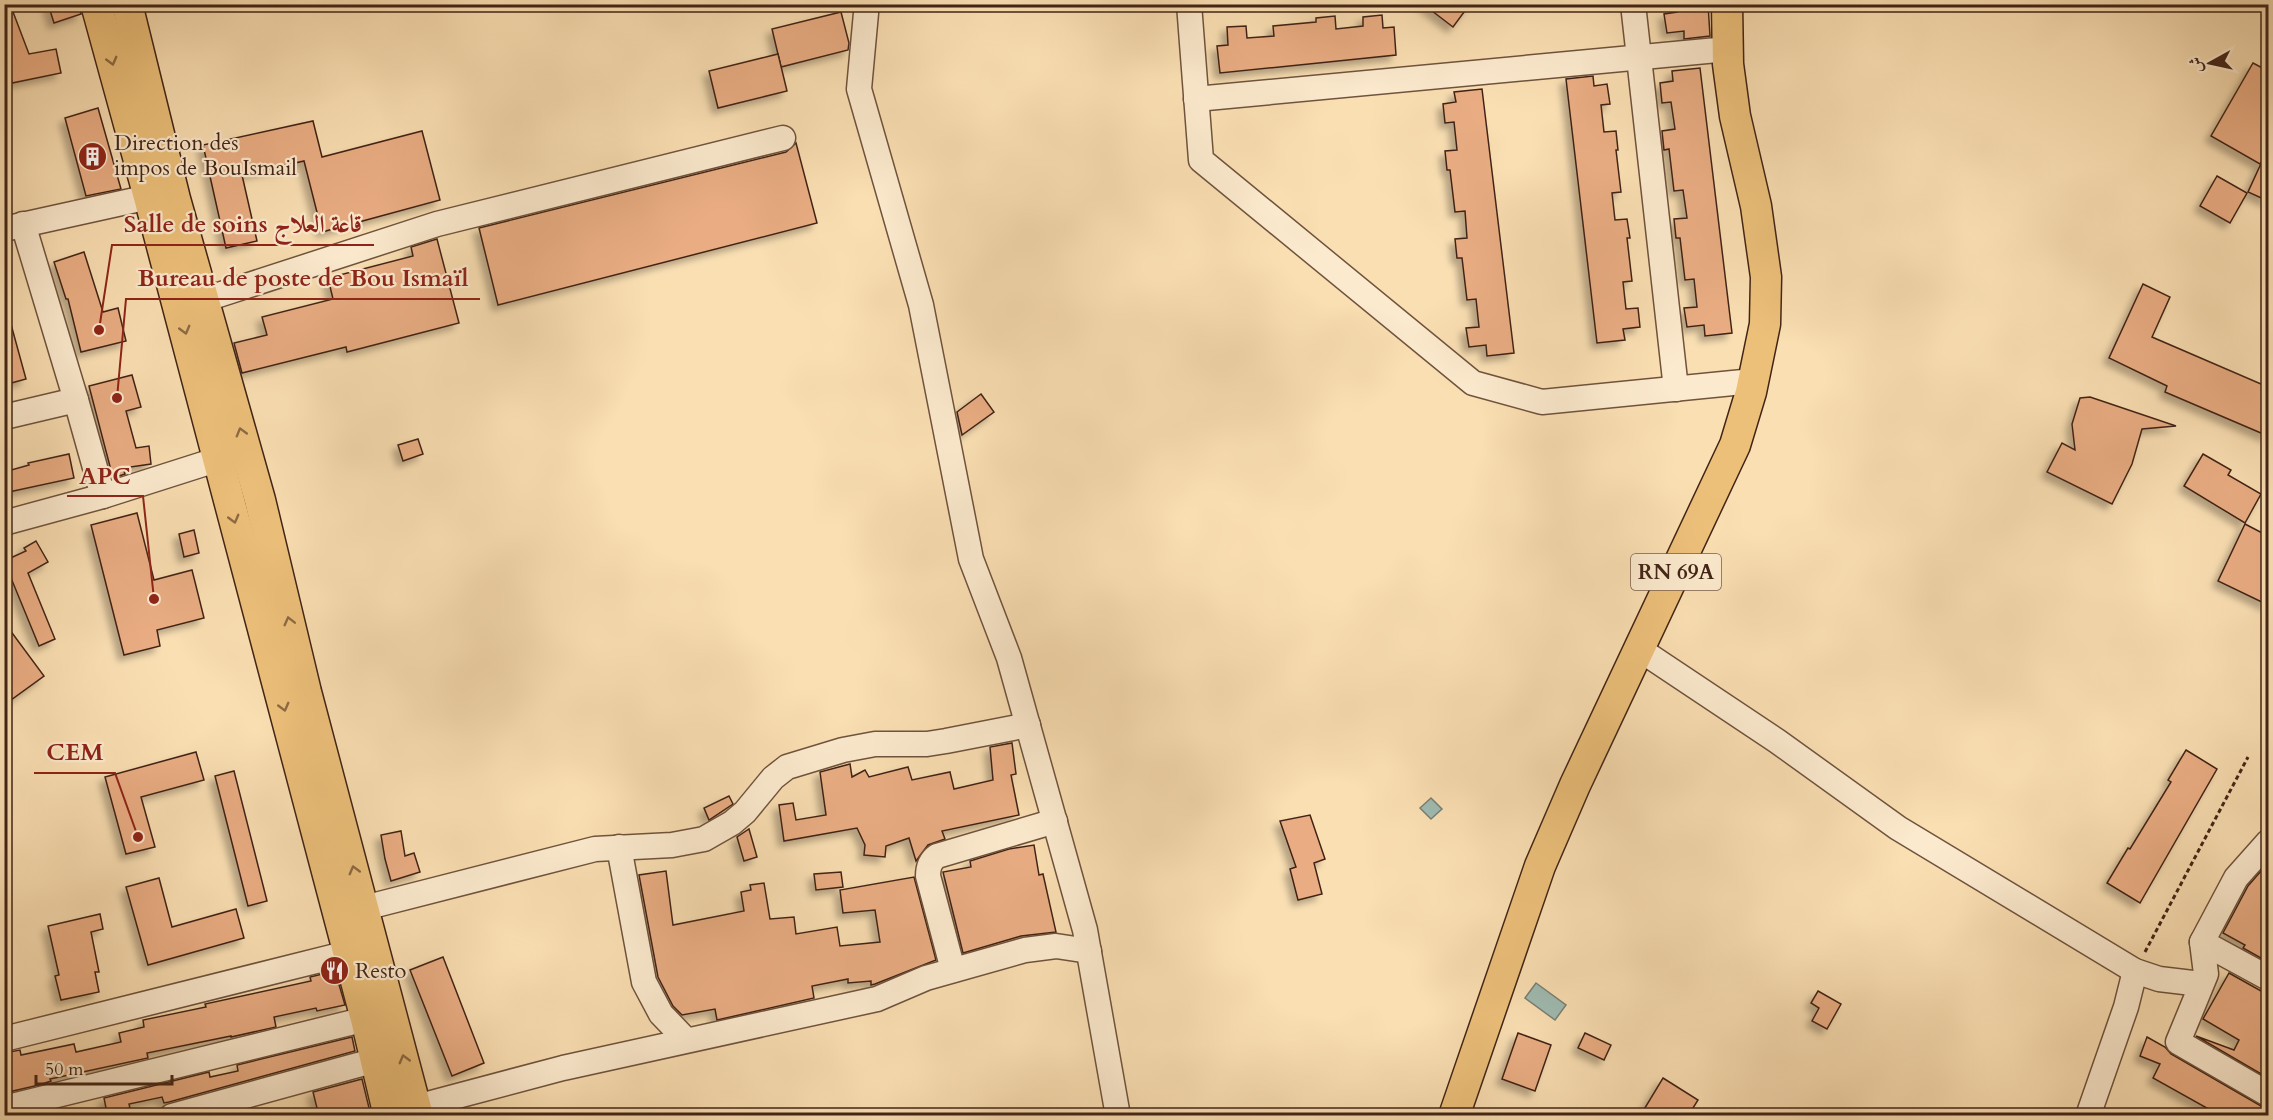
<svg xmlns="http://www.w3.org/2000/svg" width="2273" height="1120" font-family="Cardo,Amiri,serif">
<defs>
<filter id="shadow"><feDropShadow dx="-5.5" dy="5.5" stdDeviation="3" flood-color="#0004"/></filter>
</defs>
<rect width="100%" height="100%" fill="#fadfb3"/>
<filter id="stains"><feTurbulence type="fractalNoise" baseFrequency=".00333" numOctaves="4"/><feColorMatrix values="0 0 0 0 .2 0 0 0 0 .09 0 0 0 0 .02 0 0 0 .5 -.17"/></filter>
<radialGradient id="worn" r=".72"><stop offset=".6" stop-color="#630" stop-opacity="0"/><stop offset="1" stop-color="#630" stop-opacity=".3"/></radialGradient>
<!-- water -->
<g fill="#9fbcb3" stroke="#797f74" stroke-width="1.5">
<polygon points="1431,798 1442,809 1431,819 1420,808"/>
<polygon points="1536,983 1566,1005 1555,1020 1525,998"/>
</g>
<!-- building -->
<g fill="#eaad83" stroke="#412416" stroke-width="1.5" filter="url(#shadow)">
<polygon points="4,4 10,4 29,54 56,49 61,73 12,83 11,77 4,78"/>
<polygon points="48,4 79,4 81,14 54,23"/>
<polygon points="1423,4 1470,4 1453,27"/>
<polygon points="1676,4 1708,4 1710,36 1684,39 1684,31 1667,33 1664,14 1677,12"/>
<polygon points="841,12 849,43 848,50 781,67 772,29"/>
<polygon points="1382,15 1383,28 1394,27 1396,55 1220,73 1217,46 1228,45 1227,27 1246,26 1247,38 1274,36 1273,26 1316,22 1316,18 1335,16 1336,29 1363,26 1363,17"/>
<polygon points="778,54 787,91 718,108 709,71"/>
<polygon points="2253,63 2268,71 2268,201 2248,192 2264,157 2260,164 2211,136"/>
<polygon points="1700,68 1732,333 1705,336 1704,325 1687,327 1684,308 1697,307 1694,279 1685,280 1680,238 1676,238 1674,219 1687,218 1683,190 1674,191 1669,149 1664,150 1662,131 1675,129 1671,102 1662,103 1660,83 1673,81 1672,71"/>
<polygon points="1593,76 1594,86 1607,84 1610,104 1601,105 1604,132 1616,131 1618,150 1616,150 1621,192 1612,193 1615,220 1627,219 1630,238 1627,238 1632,281 1623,282 1626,309 1638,308 1640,327 1623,329 1625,340 1597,343 1566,79"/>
<polygon points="1482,89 1514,353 1487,356 1486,345 1469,347 1466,328 1479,327 1476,299 1467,300 1462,258 1457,258 1455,239 1467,238 1465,211 1455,212 1450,170 1447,170 1445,151 1457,150 1454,122 1445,123 1443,104 1456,102 1454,92"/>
<polygon points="98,108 121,189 86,196 65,118"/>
<polygon points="313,121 322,157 422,131 440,200 322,232 304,161 242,175 257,241 226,248 203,145"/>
<polygon points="796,143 817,223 498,305 479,228 786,152"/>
<polygon points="2217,176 2247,193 2230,223 2200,206"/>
<polygon points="437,239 459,323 347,352 346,347 242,373 234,343 267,335 262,317 333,299 328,278 413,256 411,247"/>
<polygon points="84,252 103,312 118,308 126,341 81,352 68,299 66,299 54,262"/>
<polygon points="2143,284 2170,297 2152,337 2268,387 2268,436 2165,392 2167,386 2109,358"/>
<polygon points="4,317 9,317 26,379 4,385"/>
<polygon points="132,375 141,407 126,411 136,448 149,446 151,464 123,468 125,474 113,478 89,386"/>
<polygon points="981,394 994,412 962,435 957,412"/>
<polygon points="2090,397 2176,426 2142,429 2132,464 2112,504 2047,472 2062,443 2075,450 2072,424 2080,398"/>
<polygon points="418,439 423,454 403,461 398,445"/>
<polygon points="69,454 74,478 4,493 4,472 29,465 28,463"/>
<polygon points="2203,454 2231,470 2228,475 2261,494 2245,523 2184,486"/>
<polygon points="137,513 154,580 192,570 204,618 157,630 160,646 124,655 91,525"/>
<polygon points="2245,524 2268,536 2268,605 2218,581"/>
<polygon points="194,530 199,553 184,557 179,534"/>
<polygon points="36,541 48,562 28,573 55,639 39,646 4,561 26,551 24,548"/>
<polygon points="4,622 44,676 4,705"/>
<polygon points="1012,743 1016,774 1011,775 1019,815 942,831 945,839 928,845 916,861 909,838 886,846 885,857 864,855 865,845 857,828 784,841 779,805 793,803 796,820 826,815 820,772 850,764 852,777 865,770 869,777 908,767 912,780 950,772 954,789 993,780 990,747"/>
<polygon points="2186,750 2217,769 2140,903 2107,883 2128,848 2130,849 2171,782 2168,780"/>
<polygon points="196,752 204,780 141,797 155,847 126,854 105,777"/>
<polygon points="234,771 267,901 248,906 215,776"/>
<polygon points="729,796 733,804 709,820 704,808"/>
<polygon points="1310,815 1325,859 1314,863 1322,894 1298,900 1290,869 1296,867 1280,821"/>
<polygon points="749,829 757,857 744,861 737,837"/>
<polygon points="401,831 405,856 414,853 420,872 391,881 385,859 381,835"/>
<polygon points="1034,845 1039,875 1043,874 1056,932 1021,936 963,953 943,872 971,867 970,861 1009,849"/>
<polygon points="2268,863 2268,962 2243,948 2245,945 2223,933 2248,886"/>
<polygon points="666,871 673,925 744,911 741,892 751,890 750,885 764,883 770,919 794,917 796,934 837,927 840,946 880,942 875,910 843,913 840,890 914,877 936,960 875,984 871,985 871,981 848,983 848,979 812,986 814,998 717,1020 715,1009 682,1015 673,1006 658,977 639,875"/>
<polygon points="841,872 843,887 816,890 814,874"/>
<polygon points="159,878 172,927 236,909 244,938 148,965 126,887"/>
<polygon points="100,914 103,929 91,932 99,972 95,972 99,992 61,1000 55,976 59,975 48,926"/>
<polygon points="443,957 484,1063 452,1076 410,970"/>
<polygon points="335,971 345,1005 317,1011 316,1008 274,1017 276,1027 231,1037 231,1036 147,1053 148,1058 50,1079 51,1081 39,1085 4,1093 4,1053 20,1050 21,1055 74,1044 76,1052 121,1042 119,1033 144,1027 143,1020 206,1007 205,1004 311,981 310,977"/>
<polygon points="2229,973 2261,991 2268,992 2268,1078 2196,1036 2234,1050 2239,1040 2203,1019"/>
<polygon points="1818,991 1841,1004 1827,1029 1812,1021 1819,1008 1811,1003"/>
<polygon points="1518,1033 1551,1045 1535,1091 1502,1079"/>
<polygon points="1585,1033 1611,1045 1604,1060 1578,1048"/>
<polygon points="352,1037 355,1051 169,1102 164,1103 162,1097 129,1104 130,1108 107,1113 104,1098 209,1072 210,1077 238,1071 237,1065"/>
<polygon points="2147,1037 2165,1047 2171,1054 2261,1106 2268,1108 2268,1116 2221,1116 2153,1078 2160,1064 2140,1056"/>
<polygon points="1663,1078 1698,1100 1688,1116 1640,1116"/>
<polygon points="362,1079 371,1116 319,1116 313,1092"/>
</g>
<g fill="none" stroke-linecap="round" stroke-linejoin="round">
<defs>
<g id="minor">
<polyline points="1189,4 1201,160 1473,383 1542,402 1753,381"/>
<polyline points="1633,4 1676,389"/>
<polyline points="866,13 859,89 921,305 971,559 1009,658 1085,930 1118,1116"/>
<polyline points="1196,99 1728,49"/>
<polyline points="23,224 76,400 103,496"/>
<polyline points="4,229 149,197"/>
<polyline points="203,300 437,224 783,138"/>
<polyline points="4,417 76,400"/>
<polyline points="4,523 103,496 219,459"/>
<polyline points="1639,649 1777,741 1898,828 2135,971 2159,979 2201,984"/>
<polyline points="2268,842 2236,878 2202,942 2206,974 2178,1042 2268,1094"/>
<polyline points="619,847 644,982 661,1014 686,1040"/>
<polyline points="364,908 595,849 672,845 704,839 732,823 745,812 773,778 787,767 843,750 875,744 927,744 946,741 1028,725"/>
<polyline points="2202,942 2268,978"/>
<path d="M953,970L928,876C928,867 930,861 937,856L1055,821"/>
<polyline points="4,1039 348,953"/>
<polyline points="416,1107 563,1068 877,999 926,978 1025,950 1056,946 1089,951"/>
<polyline points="4,1108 366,1019"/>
<polyline points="172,1116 376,1060"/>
<polyline points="2088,1116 2126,1007 2135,971"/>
</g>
<g id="major">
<polyline points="96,4 149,197 366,1019 389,1116"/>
<polyline points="127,4 175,199 260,500 306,692 418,1116"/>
<polyline points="1454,1116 1540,866 1575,785 1735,445 1751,392 1765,324 1766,277 1756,206 1735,116 1728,64 1727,4"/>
</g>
</defs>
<!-- minor casing -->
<use href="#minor" stroke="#6f533d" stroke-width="27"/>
<!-- major casing -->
<use href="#major" stroke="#412416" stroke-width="33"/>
<!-- path -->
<polyline stroke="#412416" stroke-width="3" stroke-dasharray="4.5 3" stroke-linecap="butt" points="2145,952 2248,757"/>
<!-- minor -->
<use href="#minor" stroke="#fceace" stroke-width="24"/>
<!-- major -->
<use href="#major" stroke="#edc07a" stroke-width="30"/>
</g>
<!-- one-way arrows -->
<defs><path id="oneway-chevron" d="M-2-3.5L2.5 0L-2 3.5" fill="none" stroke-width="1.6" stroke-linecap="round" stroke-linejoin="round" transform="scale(1.5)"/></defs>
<g stroke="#8e6a43">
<use href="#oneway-chevron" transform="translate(112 61) rotate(75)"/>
<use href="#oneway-chevron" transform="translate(185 330) rotate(75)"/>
<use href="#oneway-chevron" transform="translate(241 432) rotate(-106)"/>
<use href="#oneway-chevron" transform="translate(234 519) rotate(75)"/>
<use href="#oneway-chevron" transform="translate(289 621) rotate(-104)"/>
<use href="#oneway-chevron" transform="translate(284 707) rotate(75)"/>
<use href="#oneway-chevron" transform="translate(354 870) rotate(-105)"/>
<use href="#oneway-chevron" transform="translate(404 1059) rotate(-105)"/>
</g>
<!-- icons -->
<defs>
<symbol id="building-disc" viewBox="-11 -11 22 22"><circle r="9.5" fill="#8f2418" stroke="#fceace"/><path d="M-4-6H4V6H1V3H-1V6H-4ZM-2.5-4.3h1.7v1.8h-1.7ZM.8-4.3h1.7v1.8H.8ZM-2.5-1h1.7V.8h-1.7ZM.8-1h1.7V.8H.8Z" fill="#fff"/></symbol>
<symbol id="restaurant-disc" viewBox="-11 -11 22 22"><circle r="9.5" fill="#8f2418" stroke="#fceace"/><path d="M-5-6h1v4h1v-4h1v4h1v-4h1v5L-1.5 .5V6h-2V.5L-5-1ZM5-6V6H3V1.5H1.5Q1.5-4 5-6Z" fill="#fff"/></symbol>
</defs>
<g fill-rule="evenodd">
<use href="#building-disc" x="76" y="140" width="33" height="33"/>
<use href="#restaurant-disc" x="318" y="954" width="33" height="33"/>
</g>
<g text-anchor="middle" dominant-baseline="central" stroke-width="4.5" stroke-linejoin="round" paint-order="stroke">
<!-- shield labels -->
<rect fill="#fceace" stroke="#795f4d" stroke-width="1.5" x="1631" y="554" width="90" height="36" rx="4.5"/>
<g font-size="21" font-weight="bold" fill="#412416">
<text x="1676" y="572">RN 69A</text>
</g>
<!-- poi labels -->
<g font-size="22" fill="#412416" stroke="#fceace" text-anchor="start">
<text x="114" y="143">Direction des<tspan x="114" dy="25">impos de BouIsmail</tspan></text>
<text x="355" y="971">Resto</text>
</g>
</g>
<!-- callouts -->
<path fill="none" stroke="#8f2418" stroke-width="2" d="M99 330L112 245H374M117 398L126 299H480M154 599L143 496H67M138 837L115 773H34"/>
<g fill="#8f2418" stroke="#fceace" stroke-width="2">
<circle cx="99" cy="330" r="6"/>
<circle cx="117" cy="398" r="6"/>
<circle cx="154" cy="599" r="6"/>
<circle cx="138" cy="837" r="6"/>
</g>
<g font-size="24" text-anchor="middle" font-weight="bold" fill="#8f2418" stroke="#fceace" stroke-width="4.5" stroke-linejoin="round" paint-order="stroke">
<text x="243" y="232">Salle de soins قاعة العلاج</text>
<text x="303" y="286">Bureau de poste de Bou Ismaïl</text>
<text x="105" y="484">APC</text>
<text x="75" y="760">CEM</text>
</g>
<!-- margin -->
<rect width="2273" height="1120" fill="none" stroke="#fadfb3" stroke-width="24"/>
<rect x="6" y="6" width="2261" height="1108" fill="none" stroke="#412416" stroke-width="3"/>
<rect x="12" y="12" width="2249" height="1096" fill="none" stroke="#412416" stroke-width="1.5"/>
<!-- north arrow -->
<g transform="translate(2210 63) rotate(262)" stroke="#fceace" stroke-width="4.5" paint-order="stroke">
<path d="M0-4.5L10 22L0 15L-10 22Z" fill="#412416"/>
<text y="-9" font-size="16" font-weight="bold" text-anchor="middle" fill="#412416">ش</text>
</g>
<!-- scale -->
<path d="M36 1075v9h136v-9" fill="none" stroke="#412416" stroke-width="3"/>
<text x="45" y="1075" font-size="18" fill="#412416" stroke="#fceace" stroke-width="4.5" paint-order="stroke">50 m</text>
<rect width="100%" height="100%" filter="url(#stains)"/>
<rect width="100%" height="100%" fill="url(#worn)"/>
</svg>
